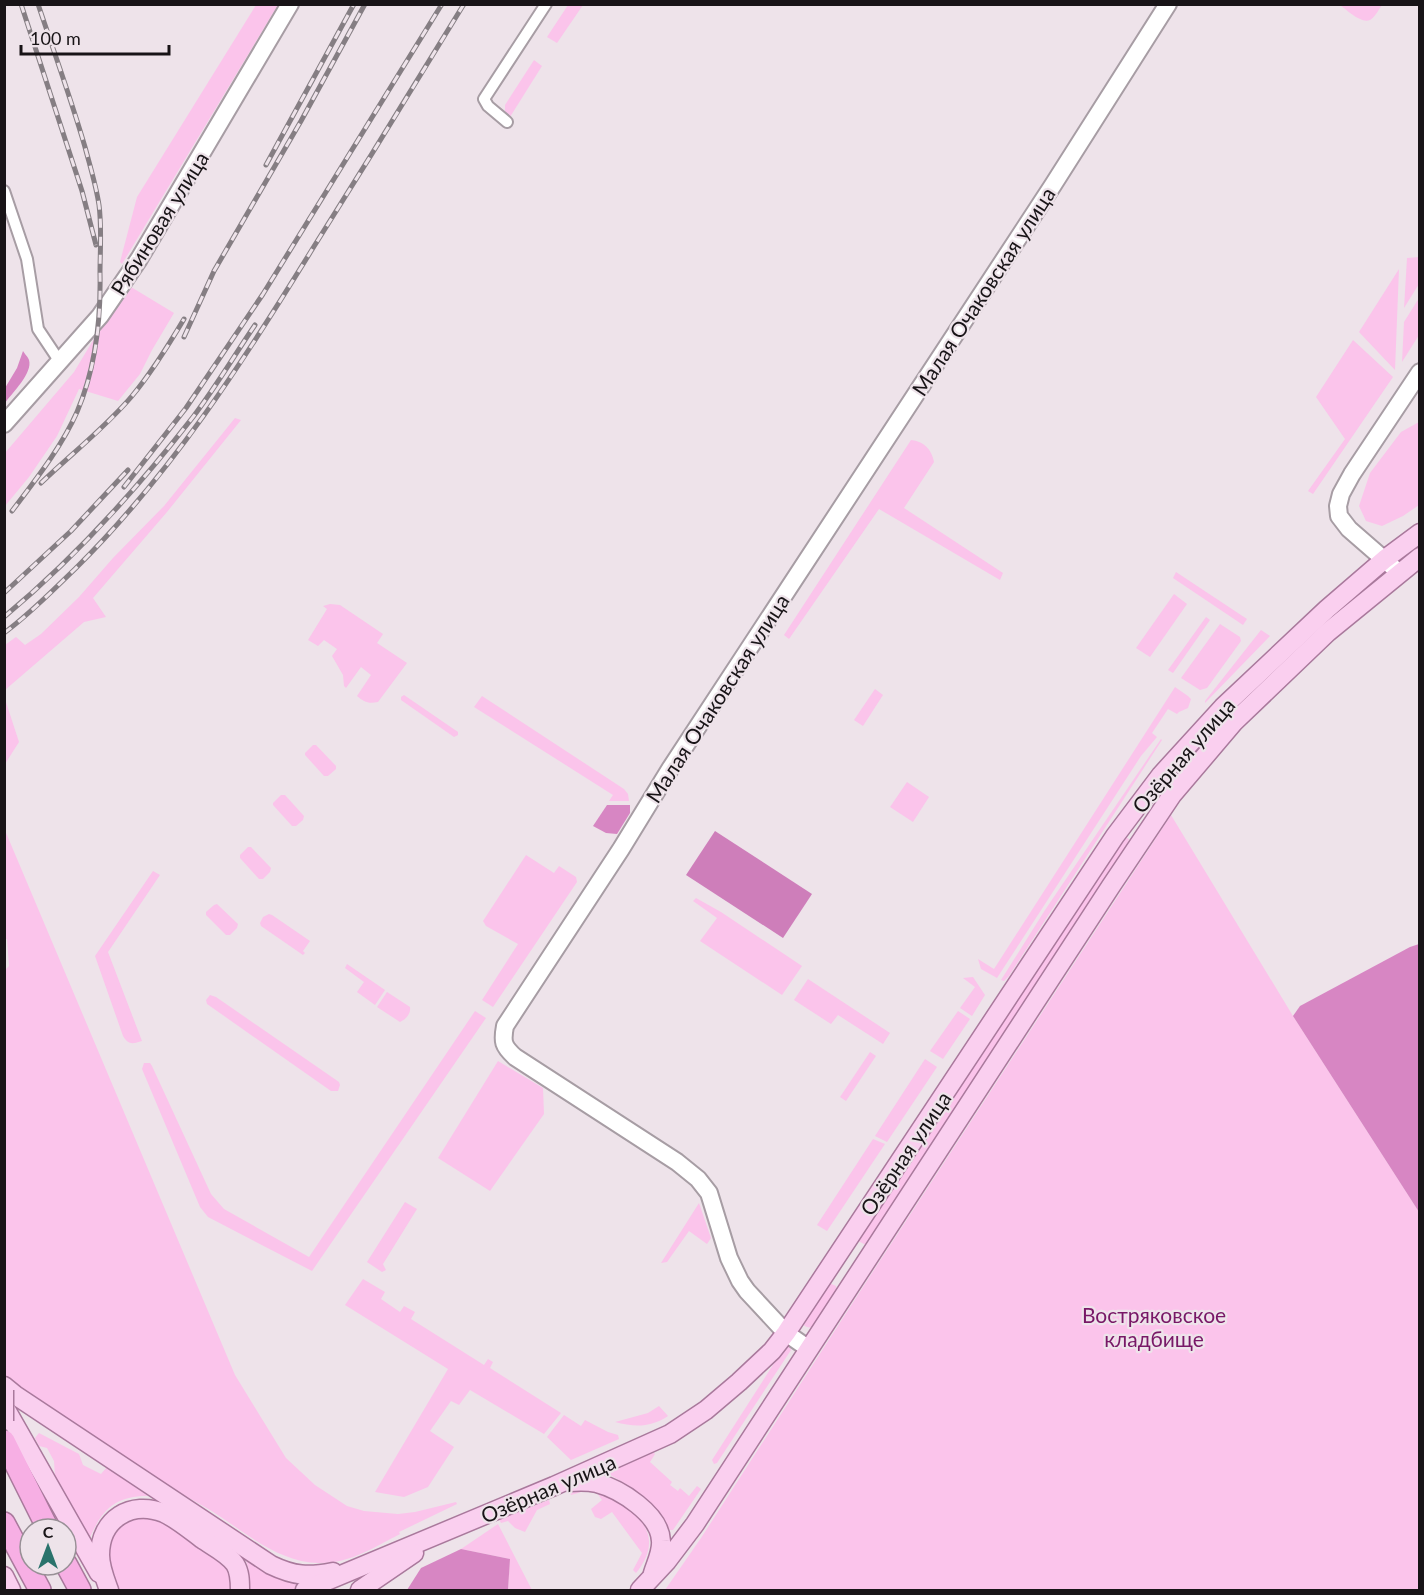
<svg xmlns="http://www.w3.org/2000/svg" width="1424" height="1595" font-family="Lato,sans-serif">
<rect width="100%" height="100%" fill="#eee3ea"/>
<!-- green -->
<g fill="#fbc4eb">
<polygon points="256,5 278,5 122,264 120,262 137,197"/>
<polygon points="568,5 583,5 557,43 547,37"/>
<path d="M1340,5H1382C1379,9 1375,17 1370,20C1361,24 1347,10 1340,5Z"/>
<polygon points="534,60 542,66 510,117 505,112 505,105"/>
<polygon points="1419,257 1419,284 1404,308 1407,258"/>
<polygon points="1399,269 1395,370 1359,332"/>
<polygon points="131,287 174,313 152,350 140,374 118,401 79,389 57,436 29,477 5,506 5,453 74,372 92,342"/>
<polygon points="1419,298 1419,335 1402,362 1404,322"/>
<polygon points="1353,340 1393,377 1313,494 1308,491 1345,439 1316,397"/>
<polygon points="235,418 241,420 167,512 93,598 106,617 84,622 5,690 5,645 16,637 25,645 41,634 79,597 113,558 164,506"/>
<polygon points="1419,422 1419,505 1403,516 1382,526 1366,521 1359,506 1370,473 1401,432"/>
<path d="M911,440C924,441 932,450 934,462L904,508L1003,573L1000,580L879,509L789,639L784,635Z"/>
<polygon points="1176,572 1247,619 1243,625 1173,578"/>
<polygon points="1174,594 1187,604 1150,657 1136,648"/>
<path d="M330,604L340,605L383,634L377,643L407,663L378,702C368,704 364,702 357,696L371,675L361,667L346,688L344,686L343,675L332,656L337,649L324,640L318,646L308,640L327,609L323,606Z"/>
<polygon points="1206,617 1210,620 1173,673 1168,670"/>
<polygon points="1220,624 1240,637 1241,641 1207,688 1200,690 1181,678"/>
<polygon points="1261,630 1270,636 1205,703 1205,701"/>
<polygon points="1175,687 1188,696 1191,699 1188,708 1179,712 1177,714 1168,709 1152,733 1157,737 1141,756 997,978 981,969 978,959 994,969"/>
<polygon points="875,689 883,695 863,726 854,720"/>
<polygon points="404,695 458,732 458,735 454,737 401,700 401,697"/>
<polygon points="482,696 624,789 628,794 629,801 609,801 613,795 474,707"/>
<polygon points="5,699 19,742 5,764 4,764"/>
<polygon points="1161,739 1162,740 1009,976 1004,981 1001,980 1045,910"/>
<polygon points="313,745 316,745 336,766 336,769 328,776 324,776 305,755 305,753"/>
<polygon points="907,782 929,797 913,822 890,807"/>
<polygon points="281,795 285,795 304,816 303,820 296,826 292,826 273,805 273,803"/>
<polygon points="1171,815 1293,1016 1419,1212 1419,1590 665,1590 701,1538 870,1276"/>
<path d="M4,828L235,1375L286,1458L315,1485L347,1506L364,1511L398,1514L415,1512L456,1502L457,1504L399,1532L400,1534C375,1547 349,1564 319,1563C277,1562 244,1531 210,1510C186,1496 162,1483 139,1468C93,1440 49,1410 4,1381V971L9,966L7,939H4Z"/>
<polygon points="1124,836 1129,839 1128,844 866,1245 854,1239"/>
<polygon points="248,847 251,847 271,868 270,872 263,879 259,879 240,858 240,855"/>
<polygon points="526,855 554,873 559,866 576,877 577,882 493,1007 482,1000 518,944 486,926 483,921"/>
<path d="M153,871L160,875L108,952L142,1041C133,1044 128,1045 123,1036L95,956Z"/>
<polygon points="696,898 721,912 802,966 782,995 700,941 717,918 693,901"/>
<polygon points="217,904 238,924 237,928 230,935 226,935 206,915 206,912 214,905"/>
<polygon points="269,914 272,915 310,941 303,951 305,953 303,955 261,926 260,923 263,917"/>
<polygon points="347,964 385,990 375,1005 357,992 364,982 345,968"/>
<polygon points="973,977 985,995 972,1016 960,1008 975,987 963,978"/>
<polygon points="808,979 890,1033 883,1044 838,1015 831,1024 794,1000"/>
<path d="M387,992L410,1007C411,1014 406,1019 400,1022L377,1007Z"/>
<polygon points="210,995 216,997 339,1082 340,1085 338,1091 331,1091 207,1004 206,1000"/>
<polygon points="475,1011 486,1018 312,1271 208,1217 200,1207 142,1069 144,1063 150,1063 152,1066 211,1194 224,1209 309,1257"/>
<polygon points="958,1011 970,1019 943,1059 930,1051"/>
<polygon points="870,1052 876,1056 846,1101 840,1097"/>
<polygon points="925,1059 937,1067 887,1142 875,1136"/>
<polygon points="498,1061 543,1088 544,1114 490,1191 438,1158"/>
<polygon points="873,1139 885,1144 827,1231 817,1225"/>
<polygon points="405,1202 417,1209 383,1264 386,1270 382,1272 367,1262"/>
<polygon points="699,1203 711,1238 707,1244 689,1231 667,1262 661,1263"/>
<polygon points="363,1279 385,1292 381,1299 400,1312 404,1306 415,1312 411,1319 484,1365 488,1359 493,1362 490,1368 561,1413 544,1434 470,1390 459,1405 451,1401 430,1431 454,1447 428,1487 404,1497 375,1492 448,1369 345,1305"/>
<path d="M829,1283L836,1286L837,1291L813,1326C809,1329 805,1327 802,1323Z"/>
<polygon points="787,1343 792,1347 791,1350 717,1463 714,1464 712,1460"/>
<path d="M659,1406L668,1416C650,1428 634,1427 615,1422L648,1413Z"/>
<polygon points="564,1415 581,1426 585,1420 608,1432 618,1435 619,1439 571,1460 547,1437"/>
<path d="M39,1433L79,1454L83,1465L101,1474L107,1467L150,1491L147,1496C114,1496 101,1511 89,1540L55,1476L54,1461L47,1448L39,1446L35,1438Z"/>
<path d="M651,1450L655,1454L650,1462L672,1482L670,1485L678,1491L680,1488L689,1496L697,1486L701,1489L673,1530H670C656,1504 631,1486 605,1472Z"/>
<path d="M585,1488C593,1490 601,1492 608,1495C614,1497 619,1502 624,1505C651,1524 658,1546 636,1573L633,1570L642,1553L612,1512L601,1519L595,1517L591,1509L602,1500L597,1493L585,1491L571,1495L570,1493Z"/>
<polygon points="549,1500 550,1504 537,1510 525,1532 515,1528 508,1521 501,1523 499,1519"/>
<path d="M138,1518H147L159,1520L227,1565L231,1570L233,1590H116C113,1585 110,1578 109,1572C105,1547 113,1526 138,1518Z"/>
<polygon points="498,1524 532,1590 508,1590 510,1559 461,1549"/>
<path d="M243,1556L317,1580L294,1590H249C250,1578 250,1566 243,1556Z"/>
</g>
<!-- forest -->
<g fill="#d786c3">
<path d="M23,351C24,353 28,357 29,360C33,373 12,393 5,403V388L17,368Z"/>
<polygon points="607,805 630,805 630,813 617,834 606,833 593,826"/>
<polygon points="1419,944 1420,944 1419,1212 1293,1016 1300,1006 1410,947"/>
<polygon points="461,1549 510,1559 508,1590 407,1590 421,1568"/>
</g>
<!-- water -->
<polygon fill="#ce7eba" points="715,831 812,894 783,938 686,875"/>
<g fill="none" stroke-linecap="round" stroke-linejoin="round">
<defs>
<g id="street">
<polyline points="507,122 488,106 484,99 546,4"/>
<polyline points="4,191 27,259 38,329 60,362"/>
</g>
<g id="secondary">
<polyline points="4,424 100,316 139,259 290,4"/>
<polyline points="1395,569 1349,529 1339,516 1338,506 1341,494 1352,474 1420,372"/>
<path d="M809,1349L786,1333L747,1291L740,1281L729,1258L709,1193L698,1179L677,1162L515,1057C503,1046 502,1042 505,1026L621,849L670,769L1053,185L1168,4"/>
</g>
<g id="primary">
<path d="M4,1386L15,1395L271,1565C294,1576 308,1577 333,1572"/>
<polyline points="4,1406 99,1573"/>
<path d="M569,1482C579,1481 588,1481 597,1483C620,1489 660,1514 661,1541C662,1552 656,1563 653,1573"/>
<polyline points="4,1576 11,1590"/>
<path d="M109,1590C105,1579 100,1567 100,1555C100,1519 131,1500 164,1513C177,1519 190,1530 202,1539C212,1546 227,1553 235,1564C240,1572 240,1581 240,1590"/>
<polyline points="305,1590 554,1486 670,1434 706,1410 739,1382 772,1351 786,1333 1115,836 1161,775 1223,707 1327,609 1385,559 1420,533"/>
<polyline points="360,1590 414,1553"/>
<polyline points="640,1590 667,1561 695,1524 1111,886 1172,795 1234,722 1328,632 1420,557"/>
</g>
<g id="highway">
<polyline points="4,1441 48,1529"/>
<polyline points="4,1523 40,1590"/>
<polyline points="66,1564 80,1590"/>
</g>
</defs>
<!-- street casing -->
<use href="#street" stroke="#a79da4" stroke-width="14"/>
<!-- secondary casing -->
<use href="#secondary" stroke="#a79da4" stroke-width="20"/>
<!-- primary casing -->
<use href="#primary" stroke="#a9799c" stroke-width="21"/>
<!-- highway casing -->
<use href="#highway" stroke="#a9799c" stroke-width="24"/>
<!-- street -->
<use href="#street" stroke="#fff" stroke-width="10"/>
<!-- secondary -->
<use href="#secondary" stroke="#fff" stroke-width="16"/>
<!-- primary -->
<use href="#primary" stroke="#facfef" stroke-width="18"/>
<!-- highway -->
<use href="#highway" stroke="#f7afe4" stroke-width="21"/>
<defs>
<g id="rail">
<polyline points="21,4 82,191 96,245"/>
<polyline points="266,165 354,4"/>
<polyline points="184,337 214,271 301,121 365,4"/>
<path d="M41,483C71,454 105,428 132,396C152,372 168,346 184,319"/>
<polyline points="124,487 186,408 263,294 442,4"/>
<path d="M12,511C36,479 61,448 77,412C96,367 101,321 100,273C100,251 102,228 99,205C96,185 90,166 85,147C71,99 54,52 38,4"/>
<polyline points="4,593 71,531 128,470"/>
<path d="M4,617C75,558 137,489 193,417C215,388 234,356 255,325"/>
<path d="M4,633C30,614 52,591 75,569C171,474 243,362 313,248C364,167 414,86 464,4"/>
</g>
</defs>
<!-- rail casing -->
<use href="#rail" stroke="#857e83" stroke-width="5"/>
<!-- rail -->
<use href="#rail" stroke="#eee3ea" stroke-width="3" stroke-dasharray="9" stroke-linecap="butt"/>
<defs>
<polyline id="primary-bridge" points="4,1390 4,1421"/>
</defs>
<!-- primary-bridge casing -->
<use href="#primary-bridge" stroke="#a9799c" stroke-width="21" stroke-linecap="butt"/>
<!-- primary-bridge -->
<use href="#primary-bridge" stroke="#facfef" stroke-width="18"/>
</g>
<g text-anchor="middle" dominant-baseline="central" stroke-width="4.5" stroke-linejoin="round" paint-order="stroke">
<!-- street labels -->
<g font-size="21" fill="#181417" stroke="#eee3ea">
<text transform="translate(159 223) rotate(-58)">Рябиновая улица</text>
<text transform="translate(983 291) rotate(-57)">Малая Очаковская улица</text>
<text transform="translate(717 698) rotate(-57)">Малая Очаковская улица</text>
<text transform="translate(1183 755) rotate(-49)">Озёрная улица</text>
<text transform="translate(905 1153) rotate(-56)">Озёрная улица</text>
<text transform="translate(548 1488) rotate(-23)">Озёрная улица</text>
</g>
<!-- park labels -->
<g font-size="21" fill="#781867" stroke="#eee3ea">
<text x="1154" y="1314">Востряковское<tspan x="1154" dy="24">кладбище</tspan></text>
</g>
</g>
<!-- border -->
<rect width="1424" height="1595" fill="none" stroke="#181417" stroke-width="12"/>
<!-- north arrow -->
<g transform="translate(48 1547)"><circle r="28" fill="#eee3ea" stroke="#989096" stroke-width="1.5"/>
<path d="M0-4.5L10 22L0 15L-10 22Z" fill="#2a736c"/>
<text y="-9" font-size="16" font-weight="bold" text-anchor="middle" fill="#181417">С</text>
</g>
<!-- scale -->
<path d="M21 45v9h148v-9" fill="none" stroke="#181417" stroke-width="3"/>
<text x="30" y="45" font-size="18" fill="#181417" stroke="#eee3ea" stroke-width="4.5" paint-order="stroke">100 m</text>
</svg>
